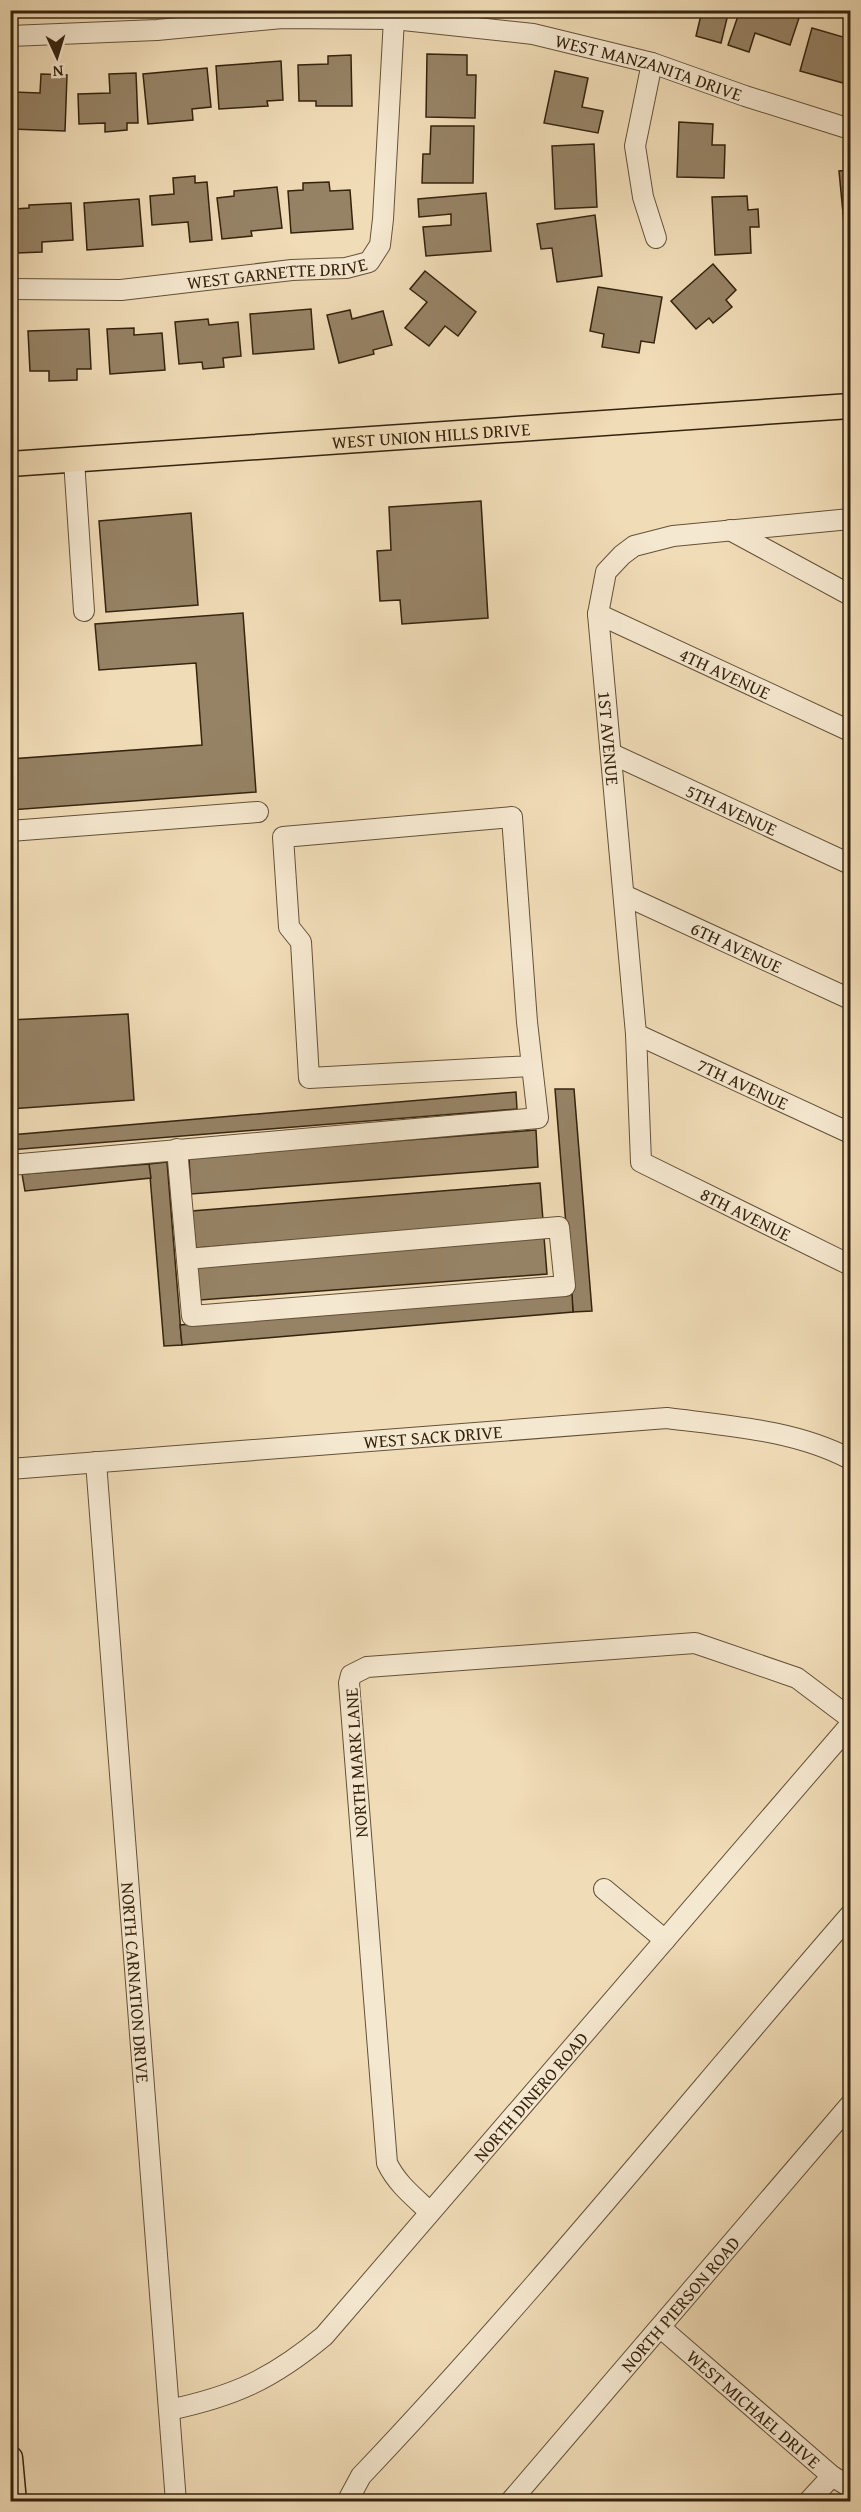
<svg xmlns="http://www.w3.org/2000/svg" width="861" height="2512" font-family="'Gentium Book Plus',serif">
<rect width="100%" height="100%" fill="#f0dcb7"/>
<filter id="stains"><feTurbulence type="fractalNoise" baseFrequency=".00333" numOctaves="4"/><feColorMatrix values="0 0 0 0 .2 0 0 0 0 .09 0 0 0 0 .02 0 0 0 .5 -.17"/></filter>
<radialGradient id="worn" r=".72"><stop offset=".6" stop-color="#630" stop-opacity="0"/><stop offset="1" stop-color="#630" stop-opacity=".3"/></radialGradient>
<!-- building -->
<g fill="#968366" stroke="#35230e" stroke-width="1.5">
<polygon points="624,10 653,10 652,16"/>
<polygon points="685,10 729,10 721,43 696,36 701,15"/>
<polygon points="740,10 778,10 799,18 790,45 755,33 749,52 728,45"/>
<polygon points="812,28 850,39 850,85 800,71"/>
<polygon points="427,54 467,55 467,75 476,75 475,118 426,117"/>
<polygon points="351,55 352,106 316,106 316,101 299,101 298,65 328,64 328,56"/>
<polygon points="281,61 283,100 267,101 268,106 219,109 216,66"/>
<polygon points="207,68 211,107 192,109 193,120 148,124 143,74"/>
<polygon points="555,71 588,78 582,107 603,111 598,133 544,123"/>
<polygon points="136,73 138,123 127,123 127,130 105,132 105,123 79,124 78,94 110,93 109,74"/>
<polygon points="41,74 67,75 65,131 12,129 13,92 40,93"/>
<polygon points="679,122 713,124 712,145 725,145 724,178 677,177"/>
<polygon points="431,126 474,126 473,183 422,183 423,154 430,154"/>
<polygon points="594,144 597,207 555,209 552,146"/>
<polygon points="850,170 850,234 845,234 839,171"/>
<polygon points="195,176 195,183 207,182 212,240 190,242 188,222 152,225 150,196 174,194 173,178"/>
<polygon points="329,182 330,191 350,190 353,229 291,233 288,191 303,190 303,183"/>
<polygon points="277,187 282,228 251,231 252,236 222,239 217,198 234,196 234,191"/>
<polygon points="486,193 491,251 426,256 423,227 451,225 451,214 419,217 418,199"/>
<polygon points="747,196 748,210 758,209 759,227 750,227 751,253 715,255 712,197"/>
<polygon points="139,199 143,246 87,250 84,203"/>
<polygon points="71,203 73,240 42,242 42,252 17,253 15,209 29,208 29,205"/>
<polygon points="595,215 602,276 557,282 552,248 541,249 537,224"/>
<polygon points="713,264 736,290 726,300 732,307 713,323 709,318 696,329 671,301"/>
<polygon points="425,271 476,312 458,336 445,326 429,346 405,328 427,302 410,289"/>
<polygon points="598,287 662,297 654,343 641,341 639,353 602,347 604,334 590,331"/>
<polygon points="311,309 314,349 253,354 250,314"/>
<polygon points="350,310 352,319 383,311 392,345 373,350 374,354 339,363 327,315"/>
<polygon points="208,319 209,325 238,322 241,356 223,358 224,367 203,369 202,362 179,364 175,322"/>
<polygon points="134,328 134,335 162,333 165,370 110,374 107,329"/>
<polygon points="89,329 91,369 77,369 77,380 49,381 49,371 30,371 28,331"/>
<polygon points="10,330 17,331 17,385 10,385"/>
<polygon points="481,501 488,618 402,624 400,600 380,601 377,551 391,550 389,507"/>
<polygon points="191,513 198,605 106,612 99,521"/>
<polygon points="10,555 15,615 10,616"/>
<polygon points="243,613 256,792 10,810 10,759 202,745 196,663 99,670 95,624"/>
<polygon points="128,1014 134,1100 10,1109 10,1020"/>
<polygon points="555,1089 574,1089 592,1311 573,1312"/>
<polygon points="516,1092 517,1109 10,1150 10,1135"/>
<polygon points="536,1130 538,1167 191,1194 189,1157"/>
<polygon points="167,1162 182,1345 164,1346 149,1164"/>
<polygon points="149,1164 151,1178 25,1191 22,1174"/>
<polygon points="540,1183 543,1220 196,1248 192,1211"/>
<polygon points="544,1237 547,1274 200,1300 197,1263"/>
<polygon points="572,1294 573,1312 182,1345 180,1325"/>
</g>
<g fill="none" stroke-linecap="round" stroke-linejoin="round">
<defs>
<g id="minor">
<path id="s1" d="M10,36L157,30L282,18L394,19L533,34L652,63L745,96L850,129"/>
<polyline points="652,63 635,146 643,197 656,238"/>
<path id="s2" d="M10,289L121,290L292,270L346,268L369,262L380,245L383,219L394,19"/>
<polyline points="74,460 84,611"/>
<path id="s3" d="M850,519L673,536L634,546L622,555L606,572L598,614L636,1034L641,1162L850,1265"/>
<polyline points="730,530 850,595"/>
<path id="s4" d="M598,614L850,731"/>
<path id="s5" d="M612,754L850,864"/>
<polyline points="10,831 258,812"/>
<path id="s6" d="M624,895L850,999"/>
<path id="s7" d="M636,1034L850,1133"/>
<polyline points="177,1149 192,1316 565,1286 559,1227 187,1259"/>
<polyline points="10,1165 538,1118 527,1022 512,817 283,837 289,927 301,942 309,1078 531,1066"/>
<path id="s8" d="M96,1462L176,2502"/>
<path id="s9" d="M10,1469L667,1418C729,1426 795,1430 850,1459"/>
<polyline points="604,1889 665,1940"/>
<path d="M430,2212C414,2197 397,2184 387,2163L349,1683L351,1675L367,1667L695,1643L797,1678L850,1718"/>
<path id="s10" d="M661,2328L832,2476L850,2487"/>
<path id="s11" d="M169,2410C235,2396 272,2379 324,2336L850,1725"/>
<path d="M347,2502L361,2476C532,2296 688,2102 850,1915"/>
<path id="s12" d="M510,2502L850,2105"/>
<polyline points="808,2502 832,2476"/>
</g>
<g id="major">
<path id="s13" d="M10,464L850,406"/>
<polyline points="10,2458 14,2502"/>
</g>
</defs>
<!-- minor casing -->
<use href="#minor" stroke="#645138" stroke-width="22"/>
<!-- major casing -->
<use href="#major" stroke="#35230e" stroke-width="27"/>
<!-- minor -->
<use href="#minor" stroke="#f5e8d0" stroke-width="20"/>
<!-- major -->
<use href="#major" stroke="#f0dcb7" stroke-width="24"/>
</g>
<g text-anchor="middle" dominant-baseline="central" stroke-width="4.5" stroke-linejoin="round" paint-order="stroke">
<!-- street labels -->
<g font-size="18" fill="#35230e" stroke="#f5e8d0">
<text stroke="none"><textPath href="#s1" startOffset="645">WEST MANZANITA DRIVE</textPath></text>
<text stroke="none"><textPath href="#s2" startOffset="268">WEST GARNETTE DRIVE</textPath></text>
<text stroke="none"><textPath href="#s13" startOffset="422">WEST UNION HILLS DRIVE</textPath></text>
<text stroke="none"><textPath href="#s4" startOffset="140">4TH AVENUE</textPath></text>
<text stroke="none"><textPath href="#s3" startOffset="424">1ST AVENUE</textPath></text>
<text stroke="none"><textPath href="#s5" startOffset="132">5TH AVENUE</textPath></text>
<text stroke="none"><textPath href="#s6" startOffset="124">6TH AVENUE</textPath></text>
<text stroke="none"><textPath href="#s7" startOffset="118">7TH AVENUE</textPath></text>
<text stroke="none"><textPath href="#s3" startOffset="966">8TH AVENUE</textPath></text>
<text stroke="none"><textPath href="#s9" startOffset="424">WEST SACK DRIVE</textPath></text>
<text transform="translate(356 1763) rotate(-94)">NORTH MARK LANE</text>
<text stroke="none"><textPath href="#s8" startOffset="522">NORTH CARNATION DRIVE</textPath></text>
<text stroke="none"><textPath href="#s11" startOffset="490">NORTH DINERO ROAD</textPath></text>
<text stroke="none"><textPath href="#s12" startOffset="261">NORTH PIERSON ROAD</textPath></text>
<text stroke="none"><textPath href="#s10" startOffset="123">WEST MICHAEL DRIVE</textPath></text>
</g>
</g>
<!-- margin -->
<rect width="861" height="2512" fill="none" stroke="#f0dcb7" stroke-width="36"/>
<rect x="12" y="12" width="837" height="2488" fill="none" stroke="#35230e" stroke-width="3"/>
<rect x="18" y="18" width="825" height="2476" fill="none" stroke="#35230e" stroke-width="1.5"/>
<!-- north arrow -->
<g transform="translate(57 57) rotate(176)" stroke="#f5e8d0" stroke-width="4.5" paint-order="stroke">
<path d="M0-4.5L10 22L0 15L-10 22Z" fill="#35230e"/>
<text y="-9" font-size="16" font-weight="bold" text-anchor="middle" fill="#35230e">N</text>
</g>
<rect width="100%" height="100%" filter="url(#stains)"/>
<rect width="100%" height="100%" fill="url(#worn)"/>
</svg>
